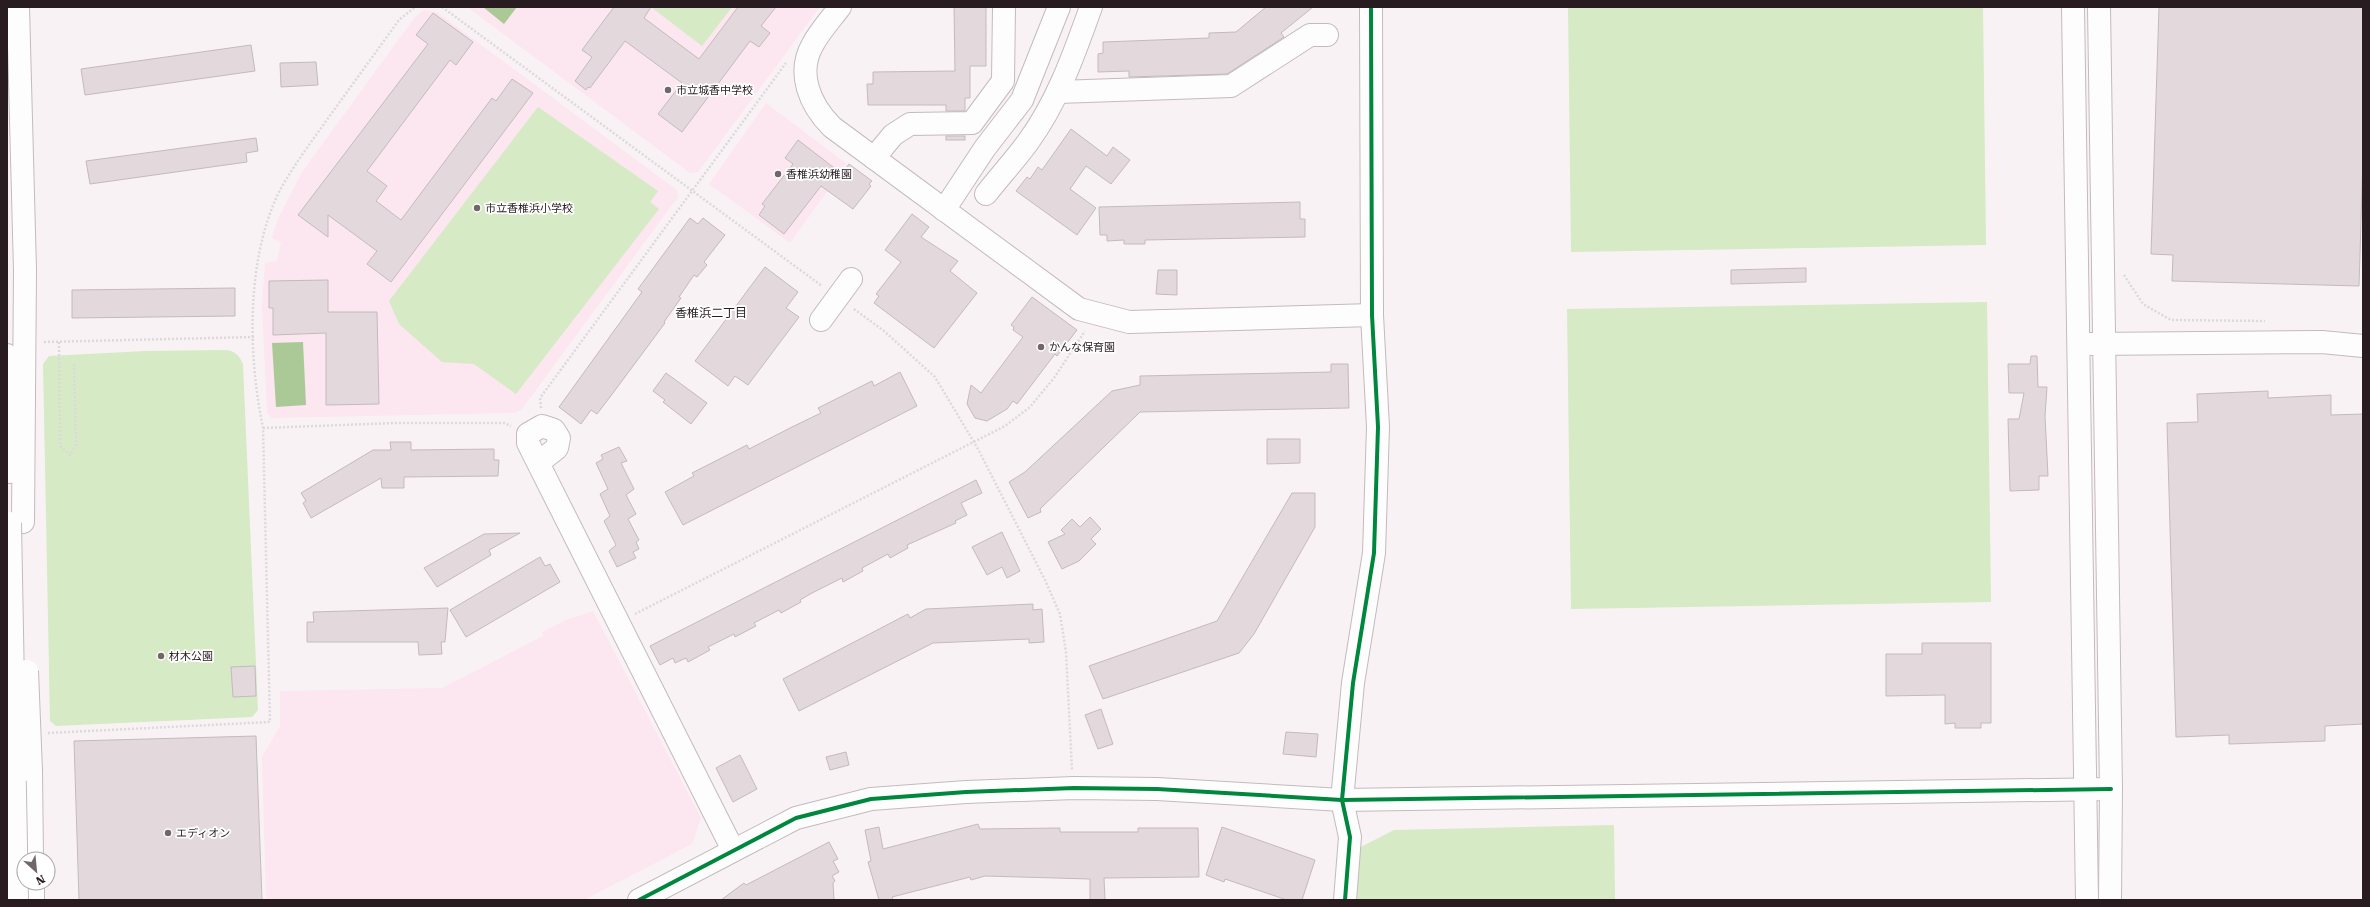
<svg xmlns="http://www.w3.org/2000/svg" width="2370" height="907" font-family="'Roboto Serif','Noto Sans JP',serif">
<rect width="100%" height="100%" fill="#f9f2f5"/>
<!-- built -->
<g fill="#fce6ef">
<polygon points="467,7 820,7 698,172 690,173"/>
<polygon points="424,10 437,12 677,190 678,197 522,409 515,413 272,418 267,413 262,306 265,263 277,261 281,242 272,238 278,219 302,172 415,17"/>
<polygon points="766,103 847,164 790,243 709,184"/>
<polygon points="593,611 701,818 692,844 584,900 266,900 262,757 280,726 280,691 442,688 543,636 542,632 566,620"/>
</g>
<!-- green -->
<g fill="#d5eac5">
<polygon points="651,7 732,7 702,46"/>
<polygon points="1568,7 1983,7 1986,245 1571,252"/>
<polygon points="538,107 658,191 650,202 659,209 516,394 474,364 442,362 399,324 389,301"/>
<polygon points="1987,302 1991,602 1571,609 1567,309"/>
<path d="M226,350C236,351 239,356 243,364L258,710L252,717L56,726L50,721L43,364L49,356L145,351Z"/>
<polygon points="1614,825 1615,900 1357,900 1359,848 1394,830"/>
</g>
<!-- water -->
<g fill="#abc996">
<polygon points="483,7 517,7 504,24"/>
<polygon points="303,342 306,405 276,407 272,343"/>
</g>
<!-- building -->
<g fill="#e3d9dd" stroke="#c3babe">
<polygon points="614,7 651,7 644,18 699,59 738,7 776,7 761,26 770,33 759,47 750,41 682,132 658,114 682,83 625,41 590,88 588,87 586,90 575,81 592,57 582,50"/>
<polygon points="954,7 986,7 986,66 970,66 970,98 965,98 965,111 946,111 946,105 868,105 867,84 873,84 873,72 955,71"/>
<polygon points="1266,7 1313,7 1281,33 1284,37 1227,74 1129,77 1129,71 1098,72 1098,54 1103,53 1103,42 1209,38 1209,33 1236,32"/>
<polygon points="2159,7 2363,7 2363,157 2359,286 2172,281 2173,255 2151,254"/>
<polygon points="433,13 473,42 456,65 450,60 367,171 387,186 376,201 401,220 492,98 496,101 512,79 533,93 391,282 367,264 377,251 328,215 328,237 298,215 428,44 416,35"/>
<polygon points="251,45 255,71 85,95 81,69"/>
<polygon points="316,62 318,85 281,87 280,63"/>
<polygon points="1071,129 1107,156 1113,147 1130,160 1111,184 1086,166 1070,189 1096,208 1077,235 1016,191 1027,177 1030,179 1038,167 1042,170"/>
<rect x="946" y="136" width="19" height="4"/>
<polygon points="256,138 258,151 246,153 247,162 90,184 86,161"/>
<polygon points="798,140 842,174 849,164 872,181 869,184 871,186 853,209 821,186 784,234 759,215 765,206 762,204 793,164 785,158"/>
<polygon points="1300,202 1300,219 1305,219 1305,237 1145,240 1145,244 1124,244 1124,240 1107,241 1107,235 1100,235 1099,207"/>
<polygon points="912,214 929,227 921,237 958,261 950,271 977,293 934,348 874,303 879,296 876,294 901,262 885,250"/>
<polygon points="690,218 698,224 703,218 725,235 704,262 707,265 697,277 694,275 679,297 681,298 664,322 665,323 613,393 597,414 591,410 581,424 559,407 642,292 638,289"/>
<polygon points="765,267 798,292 786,308 799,317 748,385 735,376 728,386 695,361"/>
<polygon points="1806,268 1806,282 1731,284 1731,270"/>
<polygon points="1158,270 1177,270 1177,295 1156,294"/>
<polygon points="328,280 328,312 377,312 379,404 326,405 326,333 273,335 273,308 269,308 269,281"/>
<polygon points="235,288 235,316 72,318 72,290"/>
<polygon points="1032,297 1077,330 1057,356 1055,354 1017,404 1013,401 1007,409 987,421 975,418 967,404 971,385 981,393 1023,337 1013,330 1014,327 1011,325"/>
<polygon points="2031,356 2037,356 2038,387 2047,387 2045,416 2048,476 2039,476 2039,490 2010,491 2008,419 2019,419 2024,393 2009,393 2008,364 2030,364"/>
<polygon points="1331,364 1348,364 1349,408 1140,412 1040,509 1041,512 1028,518 1009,482 1025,472 1112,391 1140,385 1140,376 1331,372"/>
<polygon points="900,372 917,406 683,525 665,492 694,476 692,473 747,445 749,449 792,427 821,413 818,408 872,381 874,386"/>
<polygon points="666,373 707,403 691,424 663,402 665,400 653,391"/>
<polygon points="2268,391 2268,398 2331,395 2331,415 2363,414 2363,724 2325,726 2325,741 2229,744 2229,735 2176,737 2167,423 2198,422 2197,394"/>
<polygon points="1267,439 1300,439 1300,463 1267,464"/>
<polygon points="390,442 411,442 411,450 494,449 494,460 499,460 498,476 404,477 404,488 382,488 381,478 311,518 303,503 306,501 301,493 373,450 391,450"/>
<polygon points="619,447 627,461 621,463 634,489 626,495 636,514 628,519 639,540 636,542 639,549 633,552 636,558 617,567 609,551 616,545 604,521 610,516 600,494 608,489 596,463 603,459 601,455"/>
<polygon points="976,480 982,493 961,503 967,515 955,521 956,523 907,545 908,548 890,558 888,554 862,568 863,571 843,582 842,578 812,593 800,600 801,602 781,613 779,610 754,623 756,626 735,637 734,634 708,647 710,650 688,662 686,658 675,663 673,658 660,665 650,646"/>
<polygon points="1292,493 1315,493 1315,527 1254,634 1239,653 1103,699 1089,666 1217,621"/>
<polygon points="1090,517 1101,529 1091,539 1096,544 1079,561 1062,569 1048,542 1065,534 1061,530 1072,519 1080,527"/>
<polygon points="1002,532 1020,571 1007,578 1002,567 987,575 972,547"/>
<polygon points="520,533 489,550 491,555 437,587 424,568 484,534"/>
<polygon points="540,557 545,566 550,564 560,582 466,637 450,610"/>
<polygon points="1033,604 1033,610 1042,609 1044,642 1029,643 1029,639 933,643 799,711 783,679 908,614 910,618 926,609"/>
<polygon points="448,608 445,642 441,642 442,654 419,655 418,642 307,642 307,622 314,622 313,612"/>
<polygon points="1922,643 1991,643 1991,723 1981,723 1981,728 1955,728 1955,723 1945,724 1945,695 1886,696 1886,654 1922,654"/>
<polygon points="255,666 256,696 233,697 231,667"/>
<polygon points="1101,709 1113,744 1098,749 1085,715"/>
<polygon points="1286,732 1318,734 1316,757 1283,754"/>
<polygon points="256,736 262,900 79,900 74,741"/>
<polygon points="846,752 849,765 830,770 826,757"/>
<polygon points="740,755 757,789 733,802 716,768"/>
<polygon points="978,824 980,829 1060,828 1060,832 1138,832 1138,828 1198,828 1199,877 1104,878 1105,900 1090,900 1090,879 985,876 971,880 970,877 892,897 893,900 879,900 868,862 871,861 865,830 879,827 883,849"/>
<polygon points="1222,827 1315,860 1302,900 1287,900 1225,879 1224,882 1206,875"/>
<polygon points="829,842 838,859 833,861 839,872 832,876 835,881 833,883 834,900 721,900 744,883 746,885"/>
</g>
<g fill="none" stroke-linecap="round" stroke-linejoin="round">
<defs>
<g id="minor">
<path d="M840,7C831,19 820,31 813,44C796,73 810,105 832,127L1079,309L1129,322L1372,315"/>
<polyline points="2073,7 2087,900"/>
<polyline points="2099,7 2111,789 2110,900"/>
<polyline points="1058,92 1231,86 1310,35 1327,35"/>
<polyline points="874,158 893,135 910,124 972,123 1003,81 1004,7"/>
<path d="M986,194C1000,176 1015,160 1028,142C1058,101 1074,54 1091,7"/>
<polyline points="944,210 985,148 1022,100 1059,7"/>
<polyline points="821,320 851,279"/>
<polyline points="2090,344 2322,342 2363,346"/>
<polyline points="538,463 557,448 559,438 554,430 542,426 528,434 528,443 538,463 733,850"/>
<polyline points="639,900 796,818 871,799 966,792 1074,788 1157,789 1342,800 2111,789"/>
<polyline points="1345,900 1350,837 1342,800 1353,683 1374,553 1378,427 1372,315 1371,7"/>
</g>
<g id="highway">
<polyline points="18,7 25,270 23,522"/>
<polyline points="7,355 9,472"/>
<polyline points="31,771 32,859"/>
<polyline points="33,883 33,900"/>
</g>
</defs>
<!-- minor casing -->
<use href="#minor" stroke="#c3babe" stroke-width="24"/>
<!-- highway casing -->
<use href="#highway" stroke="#c3babe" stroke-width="24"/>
<!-- path -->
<g stroke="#dbd9da" stroke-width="2.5" stroke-dasharray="2 2" stroke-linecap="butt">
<polyline points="442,7 822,286"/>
<polyline points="2124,275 2143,304 2171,320 2265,321"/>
<polyline points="854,309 884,331 935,377 978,449 1045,580 1060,614 1066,652 1072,770"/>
<polyline points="44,342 254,337"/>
<polyline points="59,342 60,446 70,455 76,445 74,362"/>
<polyline points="541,408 540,398 786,63"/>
<polyline points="263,428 395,423 504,423 511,426"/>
<polyline points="635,614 1005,426 1030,407 1054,378 1085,331"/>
<path d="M48,733L270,722L263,428C248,355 246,262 278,194C290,171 306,149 321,128C347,92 373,56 399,20L415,7"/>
</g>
<!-- minor -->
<use href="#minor" stroke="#fefdfe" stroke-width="22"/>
<!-- highway -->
<use href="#highway" stroke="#fefdfe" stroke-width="22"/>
<defs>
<g id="highway-bridge">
<polyline points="10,523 17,900"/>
<polyline points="27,671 31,771"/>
</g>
</defs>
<!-- highway-bridge casing -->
<use href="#highway-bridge" stroke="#c3babe" stroke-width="24" stroke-linecap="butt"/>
<!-- highway-bridge -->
<use href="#highway-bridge" stroke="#fefdfe" stroke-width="22"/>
<defs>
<g id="cycleway">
<polyline points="639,900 796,818 871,799 966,792 1074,788 1157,789 1342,800 2111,789"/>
<polyline points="1345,900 1350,837 1342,800 1353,683 1374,553 1378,427 1372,315 1371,7"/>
</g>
</defs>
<!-- cycleway casing -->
<use href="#cycleway" stroke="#fff" stroke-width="6"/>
<!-- cycleway -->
<use href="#cycleway" stroke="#00873e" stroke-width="4"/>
</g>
<!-- markers -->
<g fill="#71676b" stroke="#fff" stroke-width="1.5">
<circle cx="668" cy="90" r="4"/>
<circle cx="778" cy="174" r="4"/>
<circle cx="477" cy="208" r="4"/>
<circle cx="1041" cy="347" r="4"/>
<circle cx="161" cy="656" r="4"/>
<circle cx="168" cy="833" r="4"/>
</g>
<g text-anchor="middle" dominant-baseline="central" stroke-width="3.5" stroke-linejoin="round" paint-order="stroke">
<!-- poi labels -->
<g font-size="11" fill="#281c21" stroke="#fff" text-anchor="start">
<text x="676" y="90">市立城香中学校</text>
<text x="786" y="174">香椎浜幼稚園</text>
<text x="485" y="208">市立香椎浜小学校</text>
<text x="1049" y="347">かんな保育園</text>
<text x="169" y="656">材木公園</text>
<text x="176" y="833">エディオン</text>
</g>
<!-- neighbourhood labels -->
<g font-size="12" fill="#281c21" stroke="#fff">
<text x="711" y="313">香椎浜二丁目</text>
</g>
</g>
<!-- border -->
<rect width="2370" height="907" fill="none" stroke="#281c21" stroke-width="16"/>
<!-- north arrow -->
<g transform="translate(36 871) rotate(153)"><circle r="19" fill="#ffffff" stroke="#a9a4a6"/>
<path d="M0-3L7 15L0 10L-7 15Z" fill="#71676b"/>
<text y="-6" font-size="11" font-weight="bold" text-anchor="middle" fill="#281c21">N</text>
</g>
</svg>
